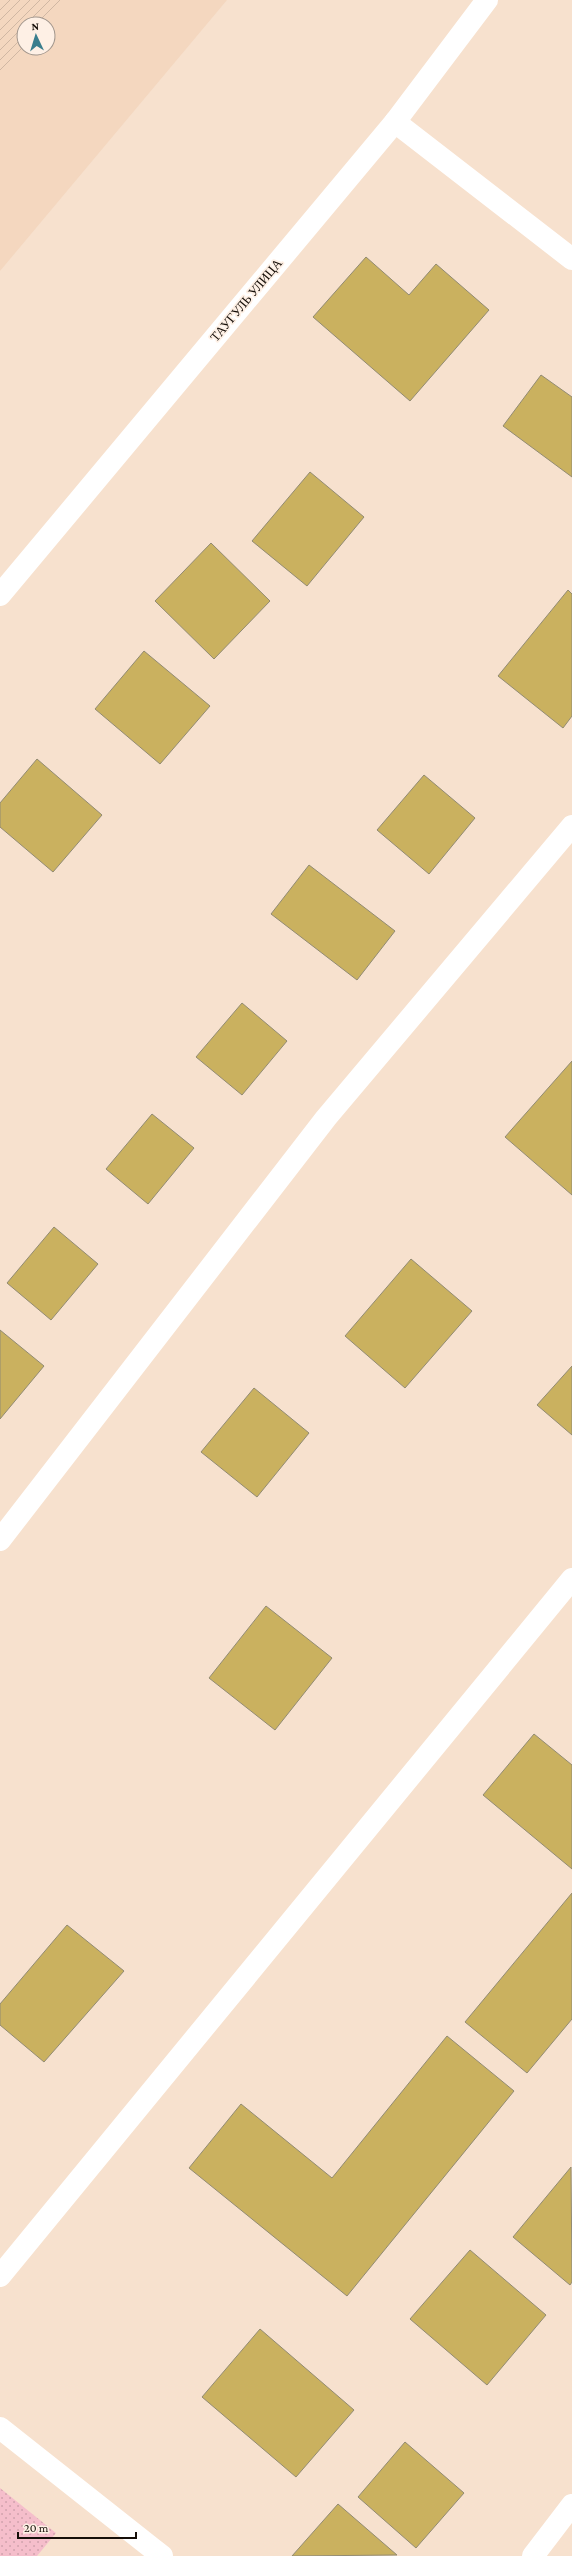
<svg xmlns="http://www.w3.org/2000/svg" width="572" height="2556" font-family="'Crimson Pro',serif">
<defs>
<pattern id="industrial-furrows" width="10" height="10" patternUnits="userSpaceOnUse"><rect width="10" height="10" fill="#f4d7bf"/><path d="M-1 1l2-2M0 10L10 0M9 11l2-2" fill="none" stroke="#d0b7a3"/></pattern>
<pattern id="green-dots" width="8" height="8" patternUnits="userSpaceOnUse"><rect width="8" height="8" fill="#f5becb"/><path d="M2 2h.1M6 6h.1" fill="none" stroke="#d1a2ad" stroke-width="1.8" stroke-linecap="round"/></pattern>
</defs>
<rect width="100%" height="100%" fill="#f7e1ce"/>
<!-- built -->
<path fill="#f4d7bf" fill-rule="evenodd" d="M0,0H227L0,271ZM24,24H48V48H24Z"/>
<!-- industrial -->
<polygon fill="url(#industrial-furrows)" points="0,0 62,0 43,24 24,24 24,48 0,78"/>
<!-- green -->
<polygon fill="url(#green-dots)" points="0,2488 56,2533 37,2556 0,2556"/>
<!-- building -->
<g fill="#cab15f" stroke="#928b73">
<polygon points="366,257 409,295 436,264 489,310 410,401 313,317"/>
<polygon points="541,375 572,397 572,477 503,426"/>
<polygon points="310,472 364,517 307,586 252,541"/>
<polygon points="211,543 270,601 214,659 155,601"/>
<polygon points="568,590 572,594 572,716 563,728 498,676"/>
<polygon points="144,651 210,706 160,764 95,709"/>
<polygon points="37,759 102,815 53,872 0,827 0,803"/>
<polygon points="424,775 475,818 429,874 377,830"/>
<polygon points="309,865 395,931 357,980 271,914"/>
<polygon points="242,1003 287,1041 242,1095 196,1057"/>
<polygon points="572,1061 572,1195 505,1137"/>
<polygon points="152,1114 194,1148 148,1204 106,1169"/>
<polygon points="54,1227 98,1264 51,1320 7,1283"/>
<polygon points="411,1259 472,1311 405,1388 345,1336"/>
<polygon points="0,1330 44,1366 0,1419"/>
<polygon points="572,1366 572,1435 537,1405"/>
<polygon points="254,1388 309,1433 257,1497 201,1452"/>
<polygon points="266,1606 332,1658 275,1730 209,1678"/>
<polygon points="534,1734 572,1765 572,1869 483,1795"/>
<polygon points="572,1893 572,2019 527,2073 465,2022"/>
<polygon points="67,1925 124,1971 44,2062 0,2025 0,2004"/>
<polygon points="447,2036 514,2091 347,2296 189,2168 241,2104 332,2178"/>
<polygon points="571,2167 572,2282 570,2285 513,2237"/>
<polygon points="470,2250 546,2315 487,2385 410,2319"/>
<polygon points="260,2329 354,2410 296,2477 202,2397"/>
<polygon points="405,2442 464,2493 416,2548 358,2497"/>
<polygon points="338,2504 397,2555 292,2556"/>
</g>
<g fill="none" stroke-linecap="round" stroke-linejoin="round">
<!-- minor -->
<g stroke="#fff" stroke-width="22">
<polyline points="395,122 572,259"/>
<polyline points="0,595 395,122 487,0"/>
<polyline points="0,1540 326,1118 572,826"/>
<polyline points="0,2276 572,1579"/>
<polyline points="0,2428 162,2556"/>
<polyline points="533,2556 572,2505"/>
</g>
</g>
<g text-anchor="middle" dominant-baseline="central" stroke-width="3.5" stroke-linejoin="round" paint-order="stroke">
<!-- street labels -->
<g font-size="13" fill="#150e08" stroke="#fef0e5">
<text transform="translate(246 300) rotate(-50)">ТАУГУЛЬ УЛИЦА</text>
</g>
</g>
<!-- north arrow -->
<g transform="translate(36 36) rotate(356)"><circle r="19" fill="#fef0e5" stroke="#a1968d"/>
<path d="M0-3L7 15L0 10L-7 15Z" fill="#3a7e8d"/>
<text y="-6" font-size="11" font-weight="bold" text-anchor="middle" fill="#150e08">N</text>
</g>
<!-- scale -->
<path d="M18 2532v6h118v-6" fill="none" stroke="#150e08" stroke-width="2"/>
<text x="24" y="2532" font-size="12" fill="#150e08" stroke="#fef0e5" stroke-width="3" paint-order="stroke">20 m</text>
</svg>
